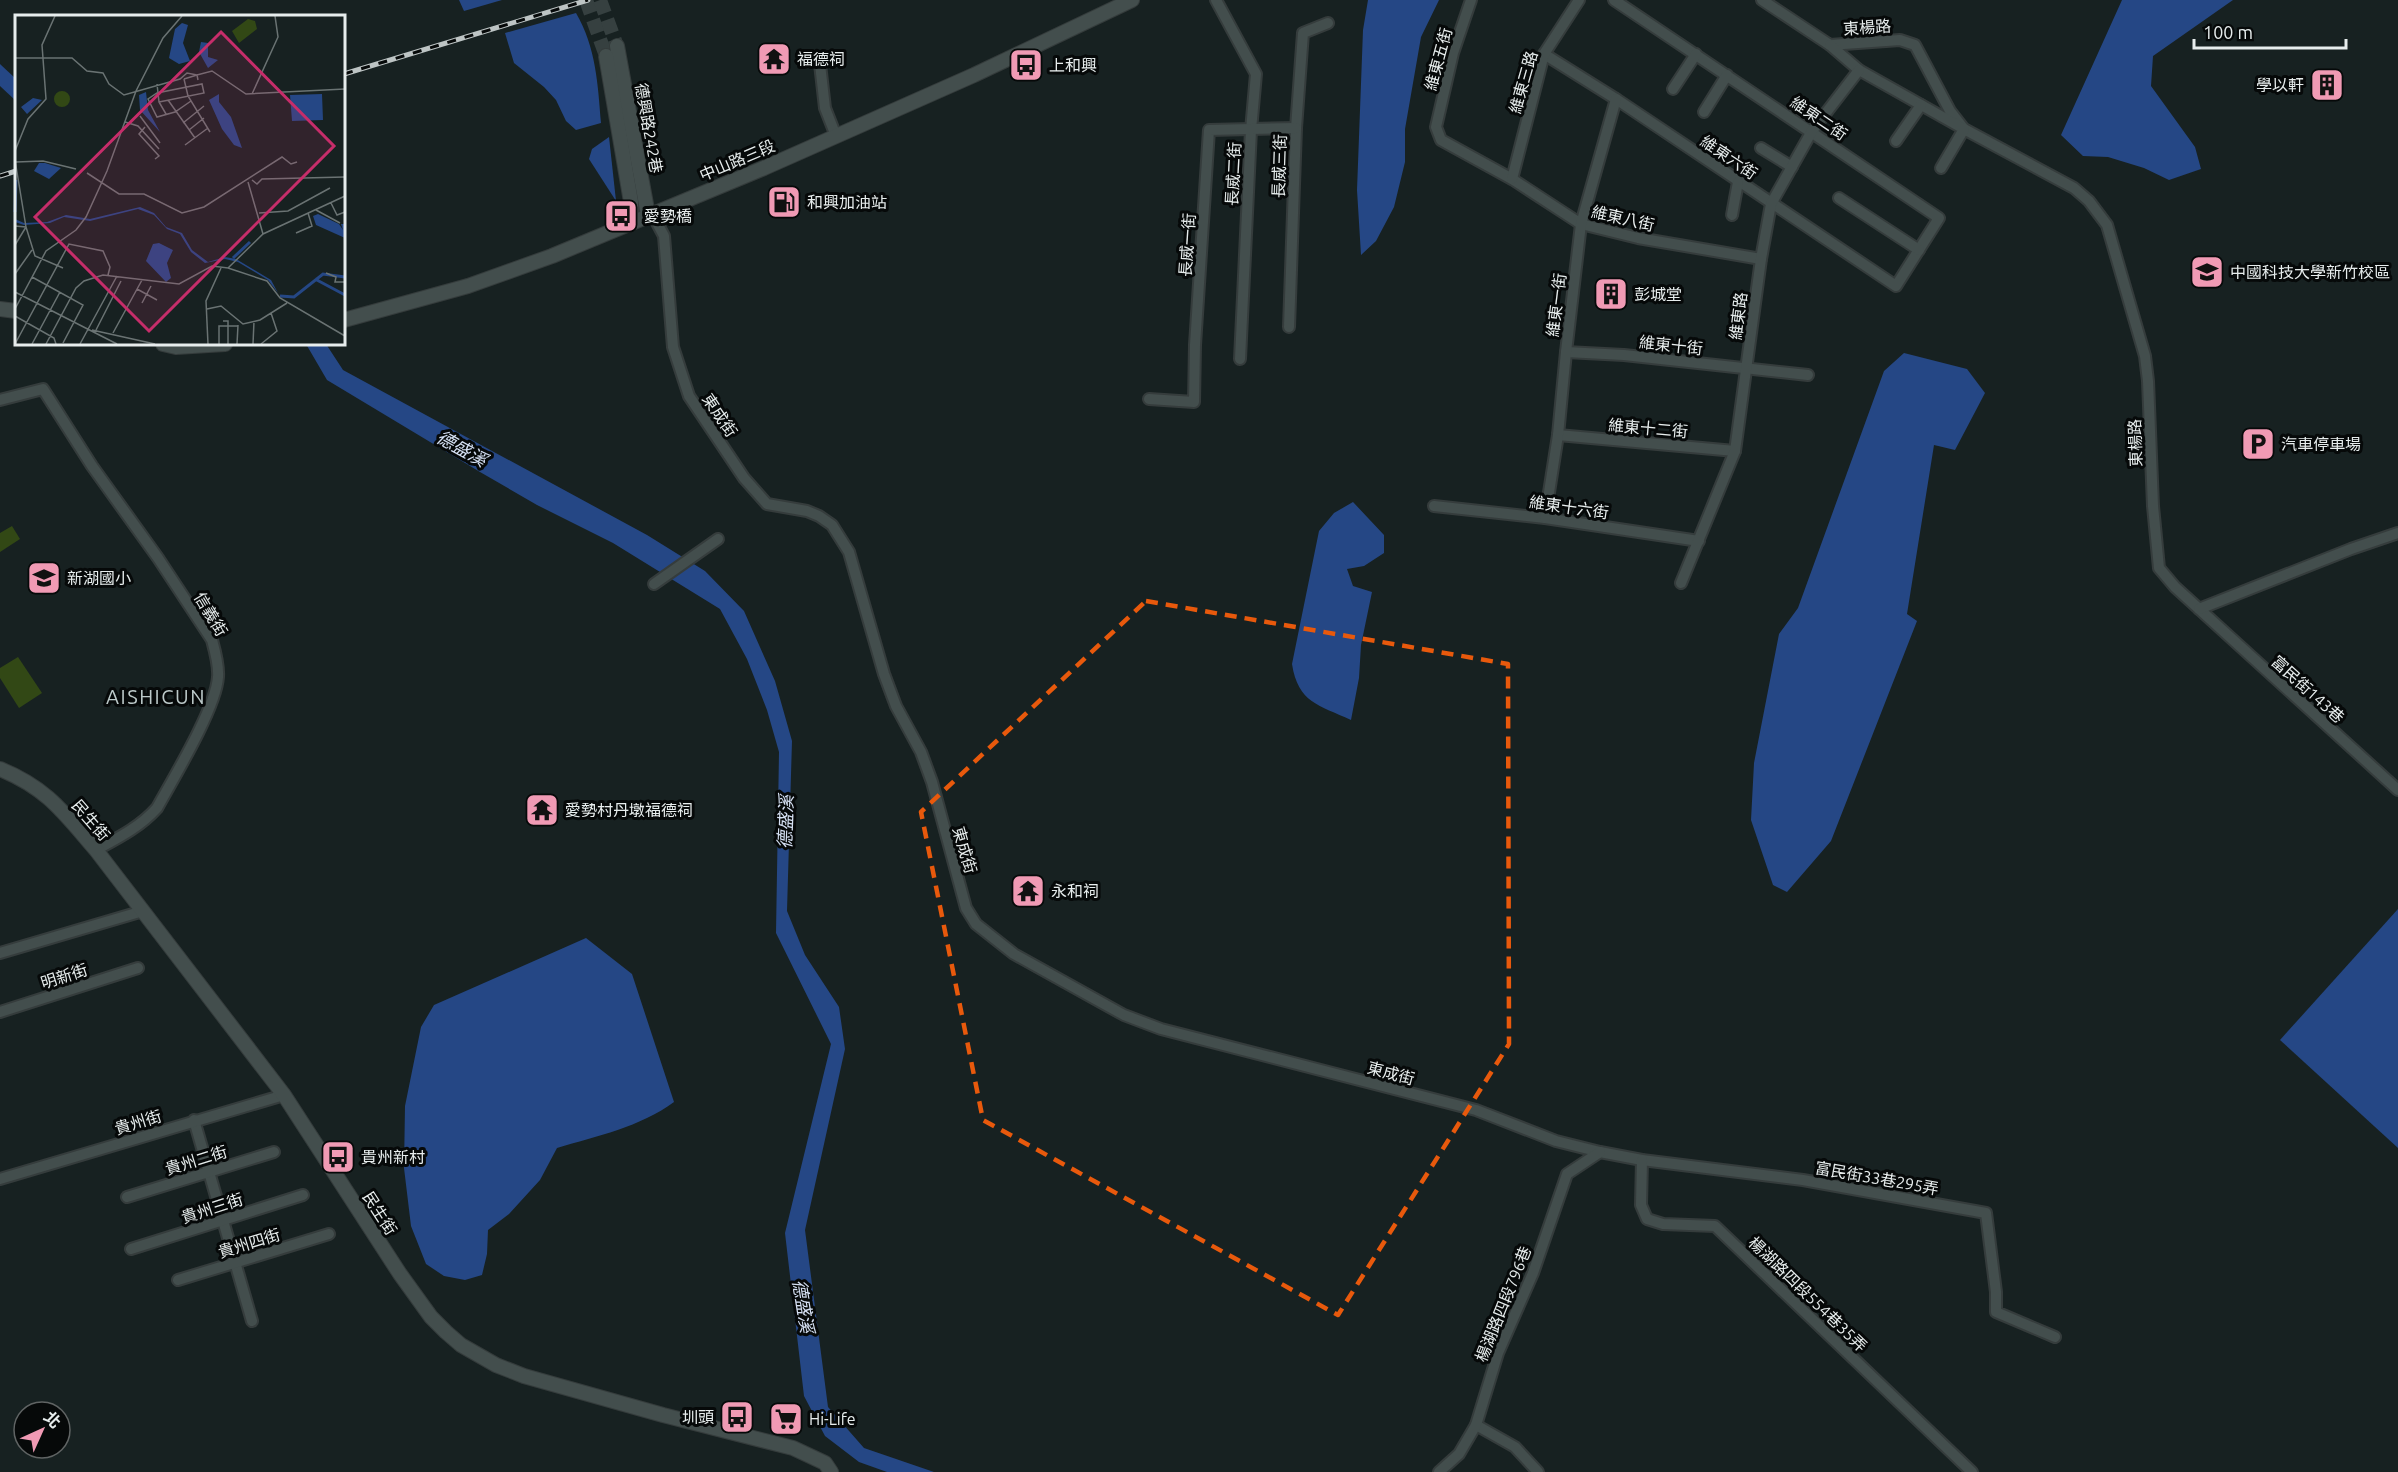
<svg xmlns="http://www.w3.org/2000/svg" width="2398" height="1472" font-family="Ubuntu,'Noto Sans TC',sans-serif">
<rect width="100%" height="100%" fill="#172121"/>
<!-- green -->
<g fill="#324815">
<polygon points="12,526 20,539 0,552 0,533"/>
<polygon points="18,657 42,693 19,708 0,678 0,668"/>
</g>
<!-- water -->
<g fill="#254785">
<polygon points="459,0 502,0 464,11"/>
<polygon points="1368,0 1439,0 1421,37 1405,129 1405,162 1394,207 1376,241 1361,255 1357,190 1363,30"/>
<polygon points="2122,0 2233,0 2153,56 2151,86 2195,147 2201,169 2169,180 2144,168 2108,157 2083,156 2061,135"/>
<path d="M576,13C596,47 598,85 601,123L576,130L566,121L556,100L544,87L514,63L505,33Z"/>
<polygon points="0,64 16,79 16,101 0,86"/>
<polygon points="609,137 616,201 589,159 592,149"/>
<polygon points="306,344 326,344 343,370 647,535 705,571 744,611 775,681 792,741 787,911 805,955 839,1007 845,1049 805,1230 828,1407 864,1448 934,1472 887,1472 859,1462 825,1436 804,1396 785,1233 831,1044 776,933 779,752 767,710 747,659 720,609 613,543 537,505 480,472 327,380"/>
<polygon points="1904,353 1967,369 1985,393 1955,450 1934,445 1907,614 1917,621 1831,841 1787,892 1773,885 1751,820 1754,763 1779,634 1798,608 1884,371"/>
<path d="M1353,502L1384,535V553L1364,566L1347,569L1353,586L1372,592L1361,645L1359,678L1351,720C1319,705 1298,703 1292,664L1319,531L1334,513Z"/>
<polygon points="2398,909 2398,1148 2280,1040"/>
<path d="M586,938L632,974L674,1102C640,1127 597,1136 557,1148L540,1180L509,1214L488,1230L487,1254L482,1275L465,1280L444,1276L426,1264L411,1226L404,1168L405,1106L421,1027L434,1005Z"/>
</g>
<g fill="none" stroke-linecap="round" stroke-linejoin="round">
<!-- tertiary-tunnel -->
<g stroke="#364040" stroke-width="14" stroke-dasharray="14 7" stroke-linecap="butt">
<polyline points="586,0 606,56"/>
<polyline points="600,0 617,46"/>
</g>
<defs>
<g id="minor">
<polyline points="1216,0 1256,74 1251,130 1240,359"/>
<polyline points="1471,0 1453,53 1436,127 1441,140 1512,179 1581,224 1638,238 1761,259"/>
<polyline points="1762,0 1830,45 1900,40 1915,45 1950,111 1964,129 2074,188 2089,201 2107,225 2145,356 2148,381 2153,506 2159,568 2175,587 2398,790"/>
<polyline points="1830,45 1859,70 1964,129 1941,168"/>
<polyline points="1544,54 1616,99 1896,286 1939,218 1614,0"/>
<polyline points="820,64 825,108 836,136"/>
<polyline points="1673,89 1696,54"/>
<polyline points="1704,112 1727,75"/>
<polyline points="1896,141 1921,105"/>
<polyline points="1761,148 1792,167"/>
<polyline points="1512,179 1544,54 1579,0"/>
<polyline points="1839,198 1919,250"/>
<polyline points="648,215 656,221 664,236 673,347 689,396 744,478 767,504 807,511 819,516 832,525 849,552 884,674 896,706 921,752 932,782 966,908 976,924 1014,954 1124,1015 1161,1029 1476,1110 1556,1141 1600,1152 1642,1160 1803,1180 1986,1213 1996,1292 1996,1312 2055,1337"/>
<polyline points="1732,215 1738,182"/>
<polyline points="1289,327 1296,128 1303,33 1328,23"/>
<polyline points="1566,352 1624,355 1808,375"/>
<polyline points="1149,399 1194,402 1195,345 1209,130 1296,128"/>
<path d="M0,400L43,389L92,466L158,558L212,640C215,651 219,665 218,677C216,708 173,779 157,808C140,827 118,838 96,850"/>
<polyline points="1558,435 1735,451"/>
<polyline points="1434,506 1545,518 1699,541"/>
<polyline points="1545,518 1558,435 1566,352 1581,224 1616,99"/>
<polyline points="1681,583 1735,451 1761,259 1771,204 1812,131 1859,70"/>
<polyline points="654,584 718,539"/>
<polyline points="2199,609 2351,549 2398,533"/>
<polyline points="0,953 143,911"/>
<polyline points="0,1012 138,968"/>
<polyline points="194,1120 252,1321"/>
<polyline points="1642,1160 1641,1205 1647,1219 1663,1224 1715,1226 1972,1472"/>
<polyline points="0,1179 284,1095"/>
<polyline points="127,1197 274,1152"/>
<polyline points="131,1249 303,1195"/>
<polyline points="178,1280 329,1234"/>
<polyline points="1476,1425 1515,1447 1538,1472"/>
<polyline points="1439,1472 1459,1454 1476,1425 1498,1353 1533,1273 1567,1174 1600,1152"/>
</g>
<g id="tertiary">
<polyline points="617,46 648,215"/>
<polyline points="606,56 631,202 631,223"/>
<polyline points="0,309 16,311"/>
<polyline points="344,320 468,286 552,256 764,168 974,75 1132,0"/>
<polyline points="163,344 176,347 225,344"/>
<path d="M0,769C47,788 64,813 96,850L284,1095L400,1274L431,1317L446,1332L461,1345L496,1365L524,1376L663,1415L793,1448L825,1463L831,1472"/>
</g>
</defs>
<!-- minor casing -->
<use href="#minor" stroke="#353c3c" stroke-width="14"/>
<!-- tertiary casing -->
<use href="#tertiary" stroke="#353c3c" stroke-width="16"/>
<!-- minor -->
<use href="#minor" stroke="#434e4d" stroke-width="10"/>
<!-- tertiary -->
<use href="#tertiary" stroke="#434e4d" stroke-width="14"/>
<defs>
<g id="rail">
<polyline points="344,74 588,0"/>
<polyline points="0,176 16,171"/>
</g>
</defs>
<!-- rail casing -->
<use href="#rail" stroke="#bdc4c4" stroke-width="5"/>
<!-- rail -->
<use href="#rail" stroke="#060909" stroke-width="3" stroke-dasharray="9" stroke-linecap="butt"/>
</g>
<!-- marked area -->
<path fill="none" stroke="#e8590c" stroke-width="4.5" stroke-dasharray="12 8" stroke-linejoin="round" d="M1146,601L1508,664L1509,1044L1338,1315L983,1120L921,812Z"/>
<!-- icons -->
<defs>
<symbol id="temple-square" viewBox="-11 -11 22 22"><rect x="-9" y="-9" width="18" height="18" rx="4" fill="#f09ab4" stroke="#060909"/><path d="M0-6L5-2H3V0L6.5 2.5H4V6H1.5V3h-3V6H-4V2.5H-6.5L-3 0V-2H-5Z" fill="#111"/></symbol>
<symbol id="bus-square" viewBox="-11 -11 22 22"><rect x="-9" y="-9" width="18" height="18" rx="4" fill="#f09ab4" stroke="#060909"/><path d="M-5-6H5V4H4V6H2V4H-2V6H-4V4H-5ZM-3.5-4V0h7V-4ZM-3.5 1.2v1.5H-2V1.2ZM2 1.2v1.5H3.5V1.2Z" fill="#111"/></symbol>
<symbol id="building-square" viewBox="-11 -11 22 22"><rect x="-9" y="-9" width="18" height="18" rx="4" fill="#f09ab4" stroke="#060909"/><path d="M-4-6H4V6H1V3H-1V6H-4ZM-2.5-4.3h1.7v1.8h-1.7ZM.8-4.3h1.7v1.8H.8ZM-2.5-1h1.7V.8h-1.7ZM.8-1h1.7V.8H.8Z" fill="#111"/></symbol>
<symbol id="fuel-square" viewBox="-11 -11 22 22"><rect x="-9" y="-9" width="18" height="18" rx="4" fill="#f09ab4" stroke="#060909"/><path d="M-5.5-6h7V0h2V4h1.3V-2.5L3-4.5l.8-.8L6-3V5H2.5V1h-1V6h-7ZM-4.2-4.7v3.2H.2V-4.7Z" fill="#111"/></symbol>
<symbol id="university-square" viewBox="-11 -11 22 22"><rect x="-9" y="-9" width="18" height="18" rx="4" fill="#f09ab4" stroke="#060909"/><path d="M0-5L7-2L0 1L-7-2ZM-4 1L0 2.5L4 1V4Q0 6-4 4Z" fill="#111"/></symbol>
<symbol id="parking-square" viewBox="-11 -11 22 22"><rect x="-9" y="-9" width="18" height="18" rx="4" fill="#f09ab4" stroke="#060909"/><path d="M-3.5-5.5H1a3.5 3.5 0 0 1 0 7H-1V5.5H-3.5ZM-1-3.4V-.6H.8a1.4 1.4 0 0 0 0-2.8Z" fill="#111"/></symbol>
<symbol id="school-square" viewBox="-11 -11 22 22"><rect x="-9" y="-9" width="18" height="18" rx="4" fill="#f09ab4" stroke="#060909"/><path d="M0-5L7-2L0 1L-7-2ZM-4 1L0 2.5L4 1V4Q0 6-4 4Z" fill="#111"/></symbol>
<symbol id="supermarket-square" viewBox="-11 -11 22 22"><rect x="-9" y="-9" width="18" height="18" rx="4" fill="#f09ab4" stroke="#060909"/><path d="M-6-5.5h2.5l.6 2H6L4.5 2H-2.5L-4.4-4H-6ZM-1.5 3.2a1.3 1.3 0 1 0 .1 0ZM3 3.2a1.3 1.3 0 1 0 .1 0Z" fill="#111"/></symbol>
</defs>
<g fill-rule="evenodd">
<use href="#temple-square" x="755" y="40" width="38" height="38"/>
<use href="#bus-square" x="1007" y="46" width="38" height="38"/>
<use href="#building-square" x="2308" y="66" width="38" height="38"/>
<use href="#fuel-square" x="765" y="183" width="38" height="38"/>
<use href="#bus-square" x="602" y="197" width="38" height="38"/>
<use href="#university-square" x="2188" y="253" width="38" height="38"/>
<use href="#building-square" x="1592" y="275" width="38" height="38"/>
<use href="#parking-square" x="2239" y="425" width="38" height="38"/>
<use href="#school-square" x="25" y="559" width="38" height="38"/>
<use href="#temple-square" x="523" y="791" width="38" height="38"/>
<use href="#temple-square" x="1009" y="872" width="38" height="38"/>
<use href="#bus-square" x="319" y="1138" width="38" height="38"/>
<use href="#bus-square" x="718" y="1398" width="38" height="38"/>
<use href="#supermarket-square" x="767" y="1400" width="38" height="38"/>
</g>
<g text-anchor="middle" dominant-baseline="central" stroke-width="6" stroke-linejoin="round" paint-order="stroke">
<!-- street labels -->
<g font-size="16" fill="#e7eded" stroke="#060909">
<text transform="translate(1867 27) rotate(-4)">東楊路</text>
<text transform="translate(1438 59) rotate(-75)">維東五街</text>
<text transform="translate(1523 82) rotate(-74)">維東三路</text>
<text transform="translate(1819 118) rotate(34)">維東二街</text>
<text transform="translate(649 128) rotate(80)">德興路242巷</text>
<text transform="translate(1729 157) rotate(34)">維東六街</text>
<text transform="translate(737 160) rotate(-23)">中山路三段</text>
<text transform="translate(1279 166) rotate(-88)">長威三街</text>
<text transform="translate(1233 174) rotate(-87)">長威二街</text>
<text transform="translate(1623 218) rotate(13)">維東八街</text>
<text transform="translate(1187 245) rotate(-86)">長威一街</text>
<text transform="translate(1556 305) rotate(-83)">維東一街</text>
<text transform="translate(1738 316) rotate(-83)">維東路</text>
<text transform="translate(1671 345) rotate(6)">維東十街</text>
<text transform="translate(720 415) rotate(56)">東成街</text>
<text transform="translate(1648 428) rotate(5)">維東十二街</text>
<text transform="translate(2135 443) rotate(-92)">東楊路</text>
<text transform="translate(1569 507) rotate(8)">維東十六街</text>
<text transform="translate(211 614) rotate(59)">信義街</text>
<text transform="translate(2308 689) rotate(42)">富民街143巷</text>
<text transform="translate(91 820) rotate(49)">民生街</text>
<text transform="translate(965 850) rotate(74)">東成街</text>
<text transform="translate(64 976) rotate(-18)">明新街</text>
<text transform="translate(1391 1073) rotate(15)">東成街</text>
<text transform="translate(138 1122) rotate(-17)">貴州街</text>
<text transform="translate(196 1160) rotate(-17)">貴州二街</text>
<text transform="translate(1877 1178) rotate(10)">富民街33巷295弄</text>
<text transform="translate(212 1208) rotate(-18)">貴州三街</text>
<text transform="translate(380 1213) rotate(57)">民生街</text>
<text transform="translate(249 1243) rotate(-17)">貴州四街</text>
<text transform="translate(1808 1294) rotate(44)">楊湖路四段554巷35弄</text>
<text transform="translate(1503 1304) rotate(-68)">楊湖路四段796巷</text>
</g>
<!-- poi labels -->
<g font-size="16" fill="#e7eded" stroke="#060909" text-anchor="start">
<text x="797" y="59">福德祠</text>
<text x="1049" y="65">上和興</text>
<text x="2304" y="85" text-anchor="end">學以軒</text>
<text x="807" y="202">和興加油站</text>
<text x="644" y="216">愛勢橋</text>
<text x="2230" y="272">中國科技大學新竹校區</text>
<text x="1634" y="294">彭城堂</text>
<text x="2281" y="444">汽車停車場</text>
<text x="67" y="578">新湖國小</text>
<text x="565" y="810">愛勢村丹墩福德祠</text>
<text x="1051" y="891">永和祠</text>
<text x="361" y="1157">貴州新村</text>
<text x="714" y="1417" text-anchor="end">圳頭</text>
<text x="809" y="1419">Hi-Life</text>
</g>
<!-- water labels -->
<g font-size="18" font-style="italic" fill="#d6e1f4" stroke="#060909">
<text transform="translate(462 448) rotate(29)">德盛溪</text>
<text transform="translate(785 822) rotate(-88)">德盛溪</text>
<text transform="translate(804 1306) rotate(81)">德盛溪</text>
</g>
<!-- quarter labels -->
<g font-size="20" letter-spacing="1.5" fill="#bcc9c9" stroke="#060909">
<text x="156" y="696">AISHICUN</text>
</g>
</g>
<!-- overview -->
<g transform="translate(15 15)">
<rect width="330" height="330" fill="#172121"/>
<path d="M233,4L240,6L242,14L224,28L217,16ZM39 84a8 8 0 1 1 16 0a8 8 0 1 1-16 0Z" fill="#324815"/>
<path d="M167,8L173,10L168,28L175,46L164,49L154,43L160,14ZM186,27L193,28V42L203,45L193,53L184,37ZM131,77L133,95L145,117L125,95L124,80ZM204,79V87L216,102L227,133L219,130L207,114L194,85ZM307,79L308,105L277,106L275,80ZM18,83L27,85L12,99L6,92ZM24,148H30L46,153L34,164L19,156ZM125,192L139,198L151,212L167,218L177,235L193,247L210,242L221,244L256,265L263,278L253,265L223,247L210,244L190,248L176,237L165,219L152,214L139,200L123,194L75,206L49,202L35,208L9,210L0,207V204L9,208L32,207L51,200L75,204ZM303,199L324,209L328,215L326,209H330V223L301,210L298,201ZM144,228L158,235L152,248L156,263L151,267L131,246L138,229Z" fill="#254785"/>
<path fill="none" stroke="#254785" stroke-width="3" d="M0,197L1,165M218,243L235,227M300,264L330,280M265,281L279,282L308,259L330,262"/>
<path fill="none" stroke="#6a7373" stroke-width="1.5" d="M0,43H57L72,56L88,58L94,69L109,80L165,64L172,58L182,60L197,56L231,79L330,74M169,64L173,81L195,117M169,64L182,60L183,65M142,69L144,87L151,99M237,79L263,22L260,1M153,85L180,123M144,87L189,78L187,69L142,78L133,84L142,102L160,97L176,86M125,101L145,128M110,107L123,111L144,134M168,108L189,91M130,112L124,119L144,141L140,144M174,115L189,103M170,130L193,113M0,136L13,104L31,84L27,30L40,1M0,145L11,212L0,230M1,147L28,146L61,154M72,158L104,179H129L167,198L189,192L267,142L276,149L282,147M237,165L242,169L247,164L330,162M233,167L248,219M316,188L322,200L330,197M301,195L325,208M244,198L273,196L315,173M0,211L11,212L20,241L48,253M281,218L297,211L293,198M213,253L252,266L265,283L330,321M311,258L321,262L320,267H330M0,259L17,235M17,262L68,290L48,328M122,274L142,285M0,277L102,329M127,288L136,271M0,294L31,236L61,215L71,202L92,156L121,76L148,23L167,1M192,294L206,291L228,309L245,305L272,288M0,301L39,323L41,329M208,306H213V329M77,315L140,329M81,315L106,266M98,318L127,265M0,329L54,229L88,236L95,252L93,260M17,329L45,277M31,329L61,273L69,266L88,260L164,269L197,251L213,253L248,219L330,181M65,329L102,261M193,329L191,286L206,253M204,329V311H223M222,329L223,310M238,329L239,306M246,329L262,316L256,298"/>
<path fill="#c62d6a" fill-opacity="0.15" stroke="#c62d6a" stroke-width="3" d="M206,17L319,131L134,316L20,202Z"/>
<rect width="330" height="330" fill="none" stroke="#e7eded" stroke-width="3"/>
</g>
<!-- north arrow -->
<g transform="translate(42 1430) rotate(45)"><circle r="28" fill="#060909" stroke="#606464" stroke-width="1.5"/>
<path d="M0-4.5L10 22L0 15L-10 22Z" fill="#f09ab4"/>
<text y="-9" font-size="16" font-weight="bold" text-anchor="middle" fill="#e7eded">北</text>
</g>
<!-- scale -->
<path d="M2194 39v9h152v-9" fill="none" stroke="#e7eded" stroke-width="3"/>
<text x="2203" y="39" font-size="18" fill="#e7eded" stroke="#060909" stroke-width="4.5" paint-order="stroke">100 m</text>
</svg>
